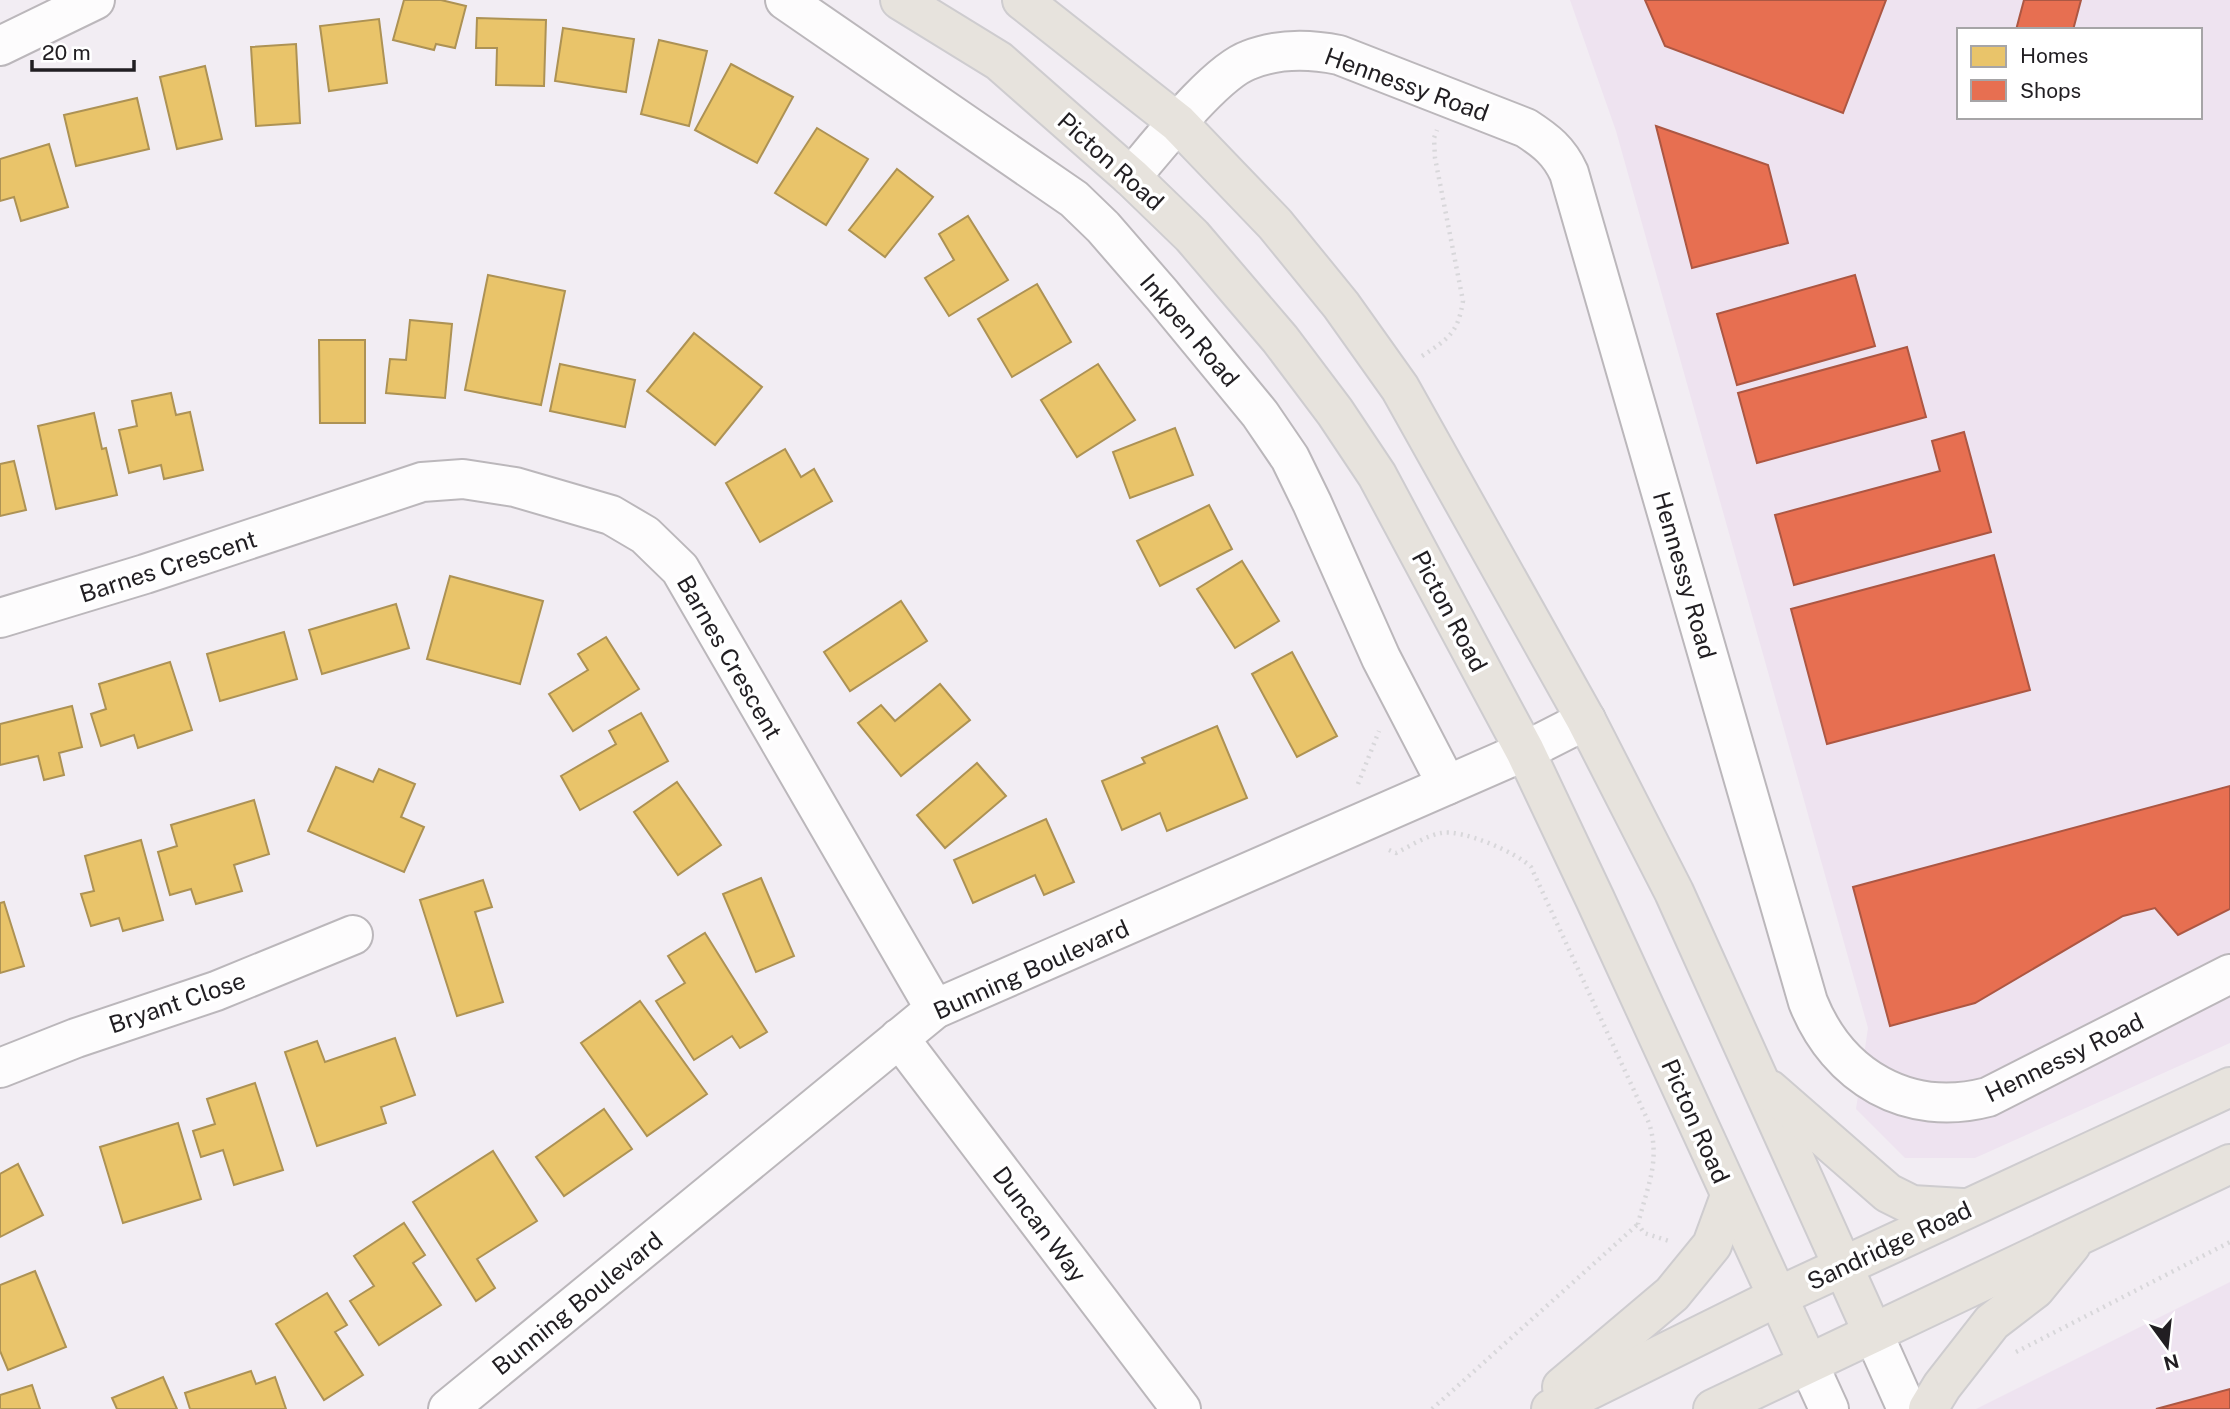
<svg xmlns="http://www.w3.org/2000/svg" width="2230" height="1409" font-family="'Public Sans',sans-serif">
<rect width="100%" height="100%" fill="#f2edf3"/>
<!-- built -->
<g fill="#eee3f0" fill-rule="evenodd">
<path d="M1570,0H2230V1043L1975,1158H1905L1856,1109L1868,1028L1616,131ZM1959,30H2200V117H1959Z"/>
<polygon points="2230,1282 2230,1409 1976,1409"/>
</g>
<!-- homes -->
<g fill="#e9c46a" stroke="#ad9254" stroke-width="2">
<polygon points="404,0 441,0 466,6 455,48 436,44 434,50 393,40"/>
<polygon points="477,18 546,20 544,86 496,85 497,48 476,48"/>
<polygon points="379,19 387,83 329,91 320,26"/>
<polygon points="563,28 634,39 626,92 555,81"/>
<polygon points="659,40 707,51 689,126 641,114"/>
<polygon points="296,44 300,123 256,126 251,47"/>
<polygon points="731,64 793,97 757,163 695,130"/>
<polygon points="205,66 222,139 177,149 160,77"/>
<polygon points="137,98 149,149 76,166 64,115"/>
<polygon points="817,128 868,159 826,225 775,193"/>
<polygon points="49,144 68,207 21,221 14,197 0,201 0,159"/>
<polygon points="897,169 933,197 885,257 849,230"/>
<polygon points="968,216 1008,280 949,316 925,278 954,260 939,234"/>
<polygon points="488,275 565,291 541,405 465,390"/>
<polygon points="1037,284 1071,342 1012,377 978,319"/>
<polygon points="410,320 452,324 445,398 386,393 390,359 406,360"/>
<polygon points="694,333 762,387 715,445 647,391"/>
<polygon points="319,340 365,340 365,423 320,423"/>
<polygon points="560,364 635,380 625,427 550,411"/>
<polygon points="1098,364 1135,420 1077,457 1041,400"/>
<polygon points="171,393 176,415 190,412 203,470 164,479 161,465 129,473 119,430 137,426 132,401"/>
<polygon points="94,413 102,449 106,448 117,495 56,509 38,426"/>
<polygon points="1175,428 1193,475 1130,498 1113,452"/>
<polygon points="785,449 801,477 814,469 832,501 760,542 726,483"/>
<polygon points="14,461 26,510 0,516 0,464"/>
<polygon points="1209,505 1232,549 1160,586 1137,541"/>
<polygon points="1242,561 1279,621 1235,648 1197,589"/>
<polygon points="450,576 543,601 520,684 427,659"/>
<polygon points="901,601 927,641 850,691 824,652"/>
<polygon points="396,604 409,648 322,674 309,630"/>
<polygon points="284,632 297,679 220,701 207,654"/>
<polygon points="606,637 639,689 573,731 549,694 588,670 578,654"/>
<polygon points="1292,652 1337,736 1297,757 1252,674"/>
<polygon points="170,662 192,730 138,748 134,735 101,746 91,714 106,709 99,684"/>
<polygon points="940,684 970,720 901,776 858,723 881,705 895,721"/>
<polygon points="72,706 82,747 59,753 64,775 44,780 38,756 0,765 0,724"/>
<polygon points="641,713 668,761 580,810 561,776 616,744 609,731"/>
<polygon points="1217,726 1247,798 1167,831 1160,813 1122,830 1102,781 1145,763 1142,758"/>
<polygon points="977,763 1006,796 945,848 917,815"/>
<polygon points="336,767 373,782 379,769 415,784 401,817 424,827 404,872 308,831"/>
<polygon points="677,782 721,845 678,875 634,812"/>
<polygon points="254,800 269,854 234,865 242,891 196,904 191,889 170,895 158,852 177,846 171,825"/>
<polygon points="1046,819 1074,882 1044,895 1035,875 973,903 954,860"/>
<polygon points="141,840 163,920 123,931 119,918 91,926 81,894 94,891 85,856"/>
<polygon points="761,878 794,956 756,972 723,894"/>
<polygon points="483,880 492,907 475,912 503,1002 457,1016 420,900"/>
<polygon points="4,902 24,966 0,973 0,903"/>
<polygon points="705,933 767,1032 740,1048 732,1036 694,1060 656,1001 685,983 668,956"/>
<polygon points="640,1001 707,1094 647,1136 581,1043"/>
<polygon points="395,1038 415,1095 381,1107 386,1123 317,1146 285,1052 317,1041 325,1062"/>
<polygon points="255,1083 283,1170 234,1185 223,1150 201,1157 193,1131 215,1124 207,1099"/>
<polygon points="604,1109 632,1149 564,1196 536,1157"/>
<polygon points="178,1123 201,1199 123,1223 100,1147"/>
<polygon points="493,1151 537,1221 477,1259 495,1288 476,1301 413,1202"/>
<polygon points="18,1164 43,1215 0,1237 0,1174"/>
<polygon points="404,1223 425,1255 413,1263 441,1305 379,1345 350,1301 374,1286 354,1256"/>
<polygon points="35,1271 66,1347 8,1370 0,1351 0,1285"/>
<polygon points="327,1293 347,1325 335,1332 363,1375 324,1400 276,1324"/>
<polygon points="251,1371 256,1384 275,1377 286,1409 190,1409 185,1393"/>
<polygon points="163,1377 177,1409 117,1409 112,1398"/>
<polygon points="32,1385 40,1409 0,1409 0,1395"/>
</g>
<!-- shops -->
<g fill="#e76f51" stroke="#ac5743" stroke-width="2">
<polygon points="1645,0 1886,0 1843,113 1665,46"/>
<polygon points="2024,0 2081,0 2073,30 2016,30"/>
<polygon points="1656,126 1768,165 1788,243 1692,268"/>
<polygon points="1855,275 1875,346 1737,385 1717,314"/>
<polygon points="1907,347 1926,417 1757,463 1738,393"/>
<polygon points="1964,432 1991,532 1794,585 1775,515 1940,471 1932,441"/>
<polygon points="1994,555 2030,690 1827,744 1791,609"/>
<polygon points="2230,786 2230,909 2178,935 2155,908 2123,916 1975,1003 1890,1026 1853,887"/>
<polygon points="2230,1389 2230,1409 2156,1409"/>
</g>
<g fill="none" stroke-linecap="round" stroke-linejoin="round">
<defs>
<g id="minor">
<polyline points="785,0 1074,199 1103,227 1162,295 1260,414 1290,458 1312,503 1381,658 1447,785"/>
<polyline points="0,46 95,0"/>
<path d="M1131,177C1157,147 1215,72 1249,60C1279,48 1309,49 1339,55L1526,128C1546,141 1559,151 1569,173L1808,1002C1838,1077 1908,1118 1988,1097L2230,974"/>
<polyline points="0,618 145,574 422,482 463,479 515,487 611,515 645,535 680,569 935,1009"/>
<polyline points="899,1038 1181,1409"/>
<polyline points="0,1068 76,1038 216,991 353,935"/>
<polyline points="1873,1333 1907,1409"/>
<polyline points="1808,1363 1829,1409"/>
<polyline points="448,1409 935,1009 1525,751 1586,720"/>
</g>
<g id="major">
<polyline points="900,0 999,61 1131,177 1192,236 1280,339 1335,412 1377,475 1525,751 1595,899 1808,1363"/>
<polyline points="1022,0 1178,123 1275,224 1341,305 1400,388 1586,720 1674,892 1873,1333"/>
<polyline points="1770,1090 1888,1193 1912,1205 1962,1208"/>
<polyline points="1562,1387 1672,1294 1712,1245 1730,1196"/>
<polyline points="1551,1409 1777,1297 2230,1087"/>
<polyline points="1713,1409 2230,1164"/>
<polyline points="1928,1409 1942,1386 1992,1322 2035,1289 2071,1245"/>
</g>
</defs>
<!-- minor casing -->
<use href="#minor" stroke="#bbb7bb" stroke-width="42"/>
<!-- major casing -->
<use href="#major" stroke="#cecccf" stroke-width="42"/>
<!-- path -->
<g stroke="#d8d7da" stroke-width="4.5" stroke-dasharray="2 5" stroke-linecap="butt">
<path d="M1422,356C1448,339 1458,333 1463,301L1435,158L1434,138L1437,130"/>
<polyline points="1358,784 1379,731"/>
<path d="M1389,850L1396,853C1410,846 1426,836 1441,833C1462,829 1516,852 1531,867L1649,1123C1661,1161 1647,1187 1638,1224L1644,1233L1669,1241"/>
<polyline points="2016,1352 2230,1242"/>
<polyline points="1432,1409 1638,1224"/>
</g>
<!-- minor -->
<use href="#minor" stroke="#fdfcfd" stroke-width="38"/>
<!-- major -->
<use href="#major" stroke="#e7e3dd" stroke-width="38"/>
</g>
<g text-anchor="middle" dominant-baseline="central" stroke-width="7" stroke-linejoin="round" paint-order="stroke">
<!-- street labels -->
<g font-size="24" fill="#211e22" stroke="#fff">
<text transform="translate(1407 84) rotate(20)">Hennessy Road</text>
<text transform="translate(1111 161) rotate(42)">Picton Road</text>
<text transform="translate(1190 330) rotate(50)">Inkpen Road</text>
<text transform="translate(168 566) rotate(-18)">Barnes Crescent</text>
<text transform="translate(1685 575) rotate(74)">Hennessy Road</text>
<text transform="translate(1450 611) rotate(62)">Picton Road</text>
<text transform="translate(730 657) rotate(60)">Barnes Crescent</text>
<text transform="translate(1031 969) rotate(-24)">Bunning Boulevard</text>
<text transform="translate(177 1002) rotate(-19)">Bryant Close</text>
<text transform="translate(2064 1057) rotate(-26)">Hennessy Road</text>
<text transform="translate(1696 1121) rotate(66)">Picton Road</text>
<text transform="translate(1040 1224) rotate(53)">Duncan Way</text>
<text transform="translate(1889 1245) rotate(-25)">Sandridge Road</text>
<text transform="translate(577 1303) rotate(-39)">Bunning Boulevard</text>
</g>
</g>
<!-- legend -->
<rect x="1957" y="28" width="245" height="91" fill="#ffffff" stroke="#a6a5a7" stroke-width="2"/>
<rect x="1971" y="46" width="35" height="21" fill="#e9c46a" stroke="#a6a5a7" stroke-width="2"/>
<text x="2020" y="63" font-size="21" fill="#211e22">Homes</text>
<rect x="1971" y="80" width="35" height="21" fill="#e76f51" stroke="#a6a5a7" stroke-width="2"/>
<text x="2020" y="98" font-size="21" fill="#211e22">Shops</text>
<!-- north arrow -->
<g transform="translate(2167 1346) rotate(165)" stroke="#ffffff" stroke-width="5" paint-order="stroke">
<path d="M0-5L12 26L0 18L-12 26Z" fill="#211e22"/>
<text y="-10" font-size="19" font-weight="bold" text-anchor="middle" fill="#211e22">N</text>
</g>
<!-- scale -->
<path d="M32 60v10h102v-10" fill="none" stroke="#211e22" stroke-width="3.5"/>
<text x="42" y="60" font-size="21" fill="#211e22" stroke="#ffffff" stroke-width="5" paint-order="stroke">20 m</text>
</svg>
